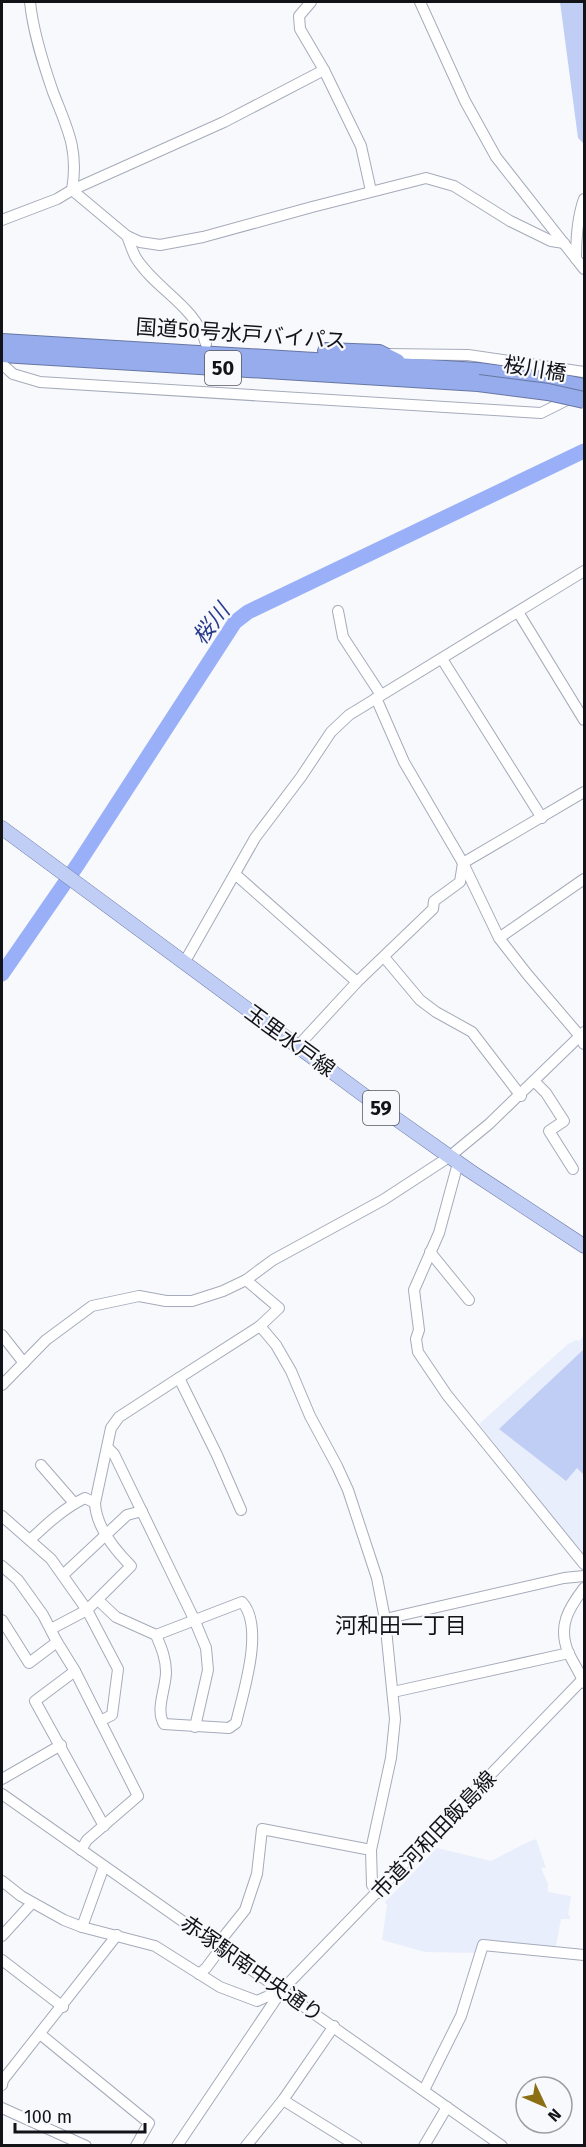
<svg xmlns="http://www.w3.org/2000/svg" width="586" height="2147" font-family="'Fira Sans','Noto Sans JP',sans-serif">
<rect width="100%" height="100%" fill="#f8f9fd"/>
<!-- built -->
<g fill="#e9eefc">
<polygon points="584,1335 584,1556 479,1424 568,1344 576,1340 579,1341"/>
<polygon points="536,1839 546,1868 541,1868 548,1884 548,1892 571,1896 568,1915 570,1916 570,1919 561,1919 555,1951 478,1942 477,1953 425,1952 382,1940 387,1905 385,1902 437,1848 491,1861 528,1842"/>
</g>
<!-- green -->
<g fill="#c0cef6">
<polygon points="560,2 584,2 584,144 578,138"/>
<polygon points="584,1349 584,1475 577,1468 566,1481 499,1429"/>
</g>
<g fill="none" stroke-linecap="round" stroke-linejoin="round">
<!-- river -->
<polyline stroke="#99b0f8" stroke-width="15" points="2,974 78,864 235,622 248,612 584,451"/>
<defs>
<g id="minor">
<path d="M30,2C33,32 43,63 53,92C67,128 79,149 72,190"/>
<polyline points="311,2 299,16 300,29 324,70 361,146 371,191"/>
<polyline points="420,2 465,101 496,157 584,269"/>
<polyline points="72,190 127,236 140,242 160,245 203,237 312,207 426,178 454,186 510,221 551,241 564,243"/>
<polyline points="2,220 57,199 72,190 224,122 324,70"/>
<path d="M127,236C130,243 132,251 136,258C156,290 196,306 206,344"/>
<path d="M576,259C576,239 577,218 584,199"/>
<polyline points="385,354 468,355 584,372"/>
<polyline points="2,364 13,374 40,382 541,413 571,398"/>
<polyline points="338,611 343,637 381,695"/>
<polyline points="518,612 584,720"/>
<polyline points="442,659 542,818"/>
<polyline points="376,698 404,762 463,863 499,938 527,974 579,1035 584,1044"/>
<polyline points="235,874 357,982"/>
<polyline points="499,938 584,879"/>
<polyline points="384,957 420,1000 436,1012 472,1032 521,1096"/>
<polyline points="184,963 255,838 301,777 331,732 349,715 584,571"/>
<polyline points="297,1047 357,982 433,909 434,901 460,882 463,863 584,792"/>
<polyline points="535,1082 546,1093 564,1121 549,1131 573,1169"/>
<polyline points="458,1163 439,1233 414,1290 419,1330 416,1339 418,1352 447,1395 584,1564"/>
<polyline points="430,1252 469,1300"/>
<polyline points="246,1280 279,1308 260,1326 276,1345 291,1371 310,1416 337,1466 348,1490 377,1578 385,1619 395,1719 391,1758 371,1850 372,1885 378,1893"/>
<polyline points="2,1335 24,1363"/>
<polyline points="2,1385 46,1340 92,1306 139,1296 166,1301 192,1301 223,1291 246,1280 273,1260 383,1200 449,1157 489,1124 584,1032"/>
<polyline points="108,1448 114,1454 194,1619 206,1648 208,1670 195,1727"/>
<polyline points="41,1465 74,1503"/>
<polyline points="241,1510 217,1455 179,1378 260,1326"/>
<polyline points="2,1516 51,1559 87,1610 118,1669 112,1715 100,1721"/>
<path d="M31,1539C47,1524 64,1508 85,1498L95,1503"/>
<polyline points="2,1566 18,1580 43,1615 57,1642 75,1671 138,1796 87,1840 81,1850"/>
<polyline points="64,1574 127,1515 142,1511"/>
<path d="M584,1588C568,1609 557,1627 569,1654C574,1664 580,1673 584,1683"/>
<path d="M98,1600L116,1617L156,1635L242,1602C265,1627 243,1693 236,1723L229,1728L164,1724C155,1710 166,1688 166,1672C166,1658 161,1647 156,1635"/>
<polyline points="385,1619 564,1578 584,1576"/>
<polyline points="2,1620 29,1663 57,1642"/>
<path d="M51,1629L87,1610L131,1566C114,1549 96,1527 95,1503L111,1428L119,1417L179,1378"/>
<polyline points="75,1671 35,1701 104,1826"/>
<polyline points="393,1692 569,1653"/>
<polyline points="2,1779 61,1745"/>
<polyline points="2,1794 502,2146"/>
<polyline points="2,1881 21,1896 64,1920 82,1927 155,1946 220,1987 257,2001 282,1990"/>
<polyline points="82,1927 104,1866"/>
<polyline points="2,1936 32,1903"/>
<polyline points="217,1945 245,1910 257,1874 262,1829 371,1850"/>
<polyline points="2,1960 63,2007"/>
<polyline points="199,1974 206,1968 221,1948"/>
<polyline points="40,2034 149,2123 136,2146"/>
<polyline points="2,2085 3,2080 117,1935"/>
<polyline points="424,2090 461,2016 483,1945 584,1955"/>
<polyline points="283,2100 357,2146"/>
<polyline points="2,2108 86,2146"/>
<polyline points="177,2146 282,1990 584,1678"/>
<polyline points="246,2146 283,2100 334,2026"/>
<polyline points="424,2146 447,2107"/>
</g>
<polyline id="major" points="2,828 392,1116 470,1171 584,1246"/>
<g id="highway">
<polyline points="2,342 478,371 551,380 584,387"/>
<polyline points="326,351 379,353 397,362"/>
<polyline points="2,354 478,383"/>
</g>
</defs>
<!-- minor casing -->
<use href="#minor" stroke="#a5abba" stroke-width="12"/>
<!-- major casing -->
<use href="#major" stroke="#6776a2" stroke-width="15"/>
<!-- highway casing -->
<use href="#highway" stroke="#6776a2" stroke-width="18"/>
<!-- minor -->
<use href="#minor" stroke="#fff" stroke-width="10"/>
<!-- major -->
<use href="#major" stroke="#c0cdf4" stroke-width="14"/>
<!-- highway -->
<use href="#highway" stroke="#96aced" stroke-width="16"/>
<defs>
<polyline id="highway-bridge" points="478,383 548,392 584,400"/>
</defs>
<!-- highway-bridge casing -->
<use href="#highway-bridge" stroke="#6776a2" stroke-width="18" stroke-linecap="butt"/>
<!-- highway-bridge -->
<use href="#highway-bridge" stroke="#96aced" stroke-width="16"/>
</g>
<g text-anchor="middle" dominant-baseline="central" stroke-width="4.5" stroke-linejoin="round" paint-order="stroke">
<!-- shield labels -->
<g fill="#f8f9fd" stroke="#56585d" stroke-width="1.5">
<rect x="205" y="351" width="36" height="34" rx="4.5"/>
<rect x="363" y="1091" width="36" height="34" rx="4.5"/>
</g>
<g font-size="20" font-weight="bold" fill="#111318">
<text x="223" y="368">50</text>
<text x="381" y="1108">59</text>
</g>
<!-- street labels -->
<g font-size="21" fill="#111318" stroke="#f8f9fd">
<text transform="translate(241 334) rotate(4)">国道50号水戸バイパス</text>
<text transform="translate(535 369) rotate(9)">桜川橋</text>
<text transform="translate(290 1041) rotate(36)">玉里水戸線</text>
<text transform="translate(434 1835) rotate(-46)">市道河和田飯島線</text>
<text transform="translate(252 1969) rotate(35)">赤塚駅南中央通り</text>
</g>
<!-- water labels -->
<g font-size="22" font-style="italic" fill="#283a8b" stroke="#f8f9fd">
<text transform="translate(211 624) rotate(-52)">桜川</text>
</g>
<!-- neighbourhood labels -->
<g font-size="22" fill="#111318" stroke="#f8f9fd">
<text x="401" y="1625">河和田一丁目</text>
</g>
</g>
<!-- border -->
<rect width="586" height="2147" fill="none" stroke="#111318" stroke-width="6"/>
<!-- north arrow -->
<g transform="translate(544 2105) rotate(134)"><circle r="28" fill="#f8f9fd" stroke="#9c9da1" stroke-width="1.5"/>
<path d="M0-4.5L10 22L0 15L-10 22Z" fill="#8c6f12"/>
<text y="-9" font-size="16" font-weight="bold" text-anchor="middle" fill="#111318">N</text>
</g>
<!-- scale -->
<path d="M15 2123v9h130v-9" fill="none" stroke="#111318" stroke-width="3"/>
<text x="24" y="2123" font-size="18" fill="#111318" stroke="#f8f9fd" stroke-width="4.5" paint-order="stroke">100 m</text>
</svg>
